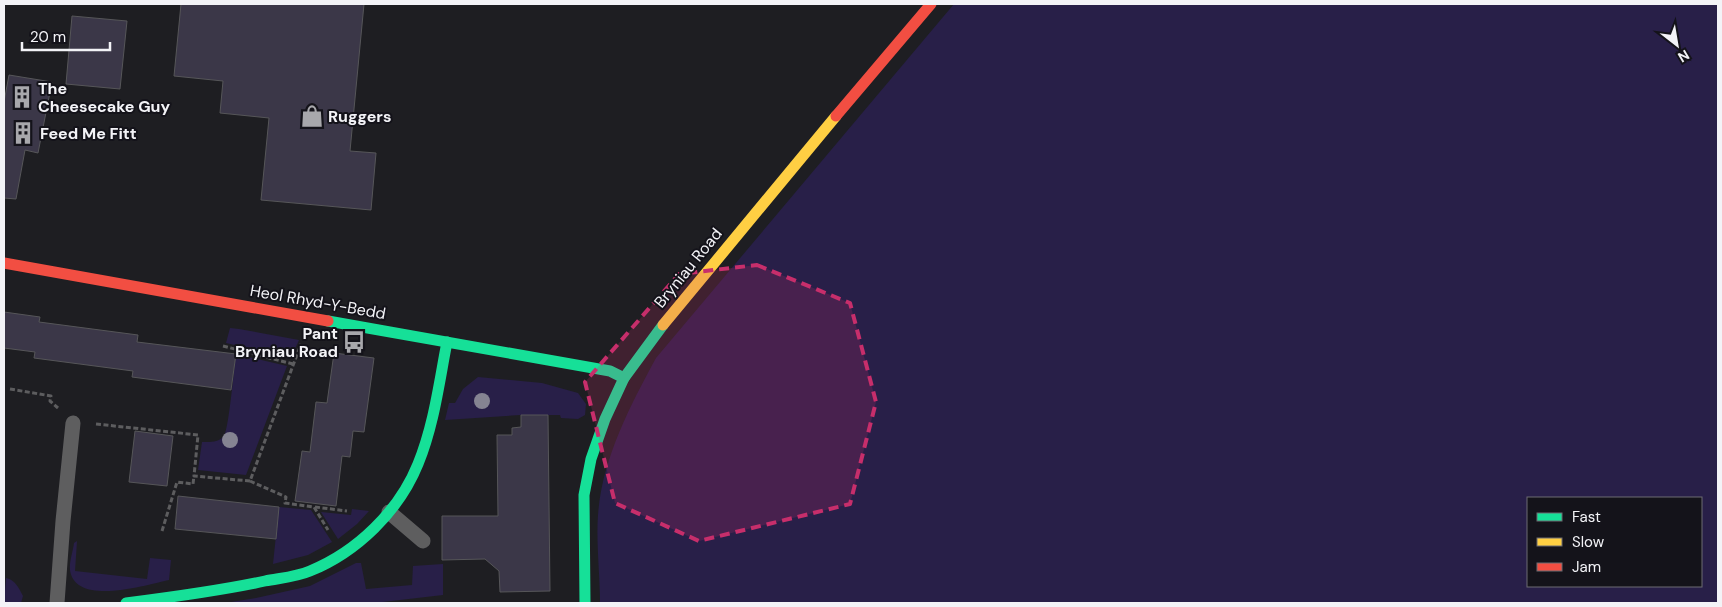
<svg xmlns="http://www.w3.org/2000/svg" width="1722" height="607" font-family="'DM Sans',sans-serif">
<rect width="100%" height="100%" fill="#1e1e22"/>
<!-- green -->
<g fill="#281f48" fill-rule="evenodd">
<path d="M954,4H1718V603H600C600,576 596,542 598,515C602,459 630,406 656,358ZM1528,498H1701V586H1528Z"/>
<polygon points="230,328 239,329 299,340 291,358 226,343"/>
<path d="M236,354L287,366L246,475L198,470L202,442C210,442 218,443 224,436C229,428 234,368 236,354Z"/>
<polygon points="478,377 542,383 578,393 586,404 585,415 578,419 561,418 560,415 520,415 445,420 449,403 455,403 463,389"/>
<polygon points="279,507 311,510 332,542 308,555 273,564"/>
<polygon points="352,509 369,511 357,524 338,539 321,512 351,515"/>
<path d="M77,541L75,571L147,579L150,558L171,560L169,580C146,585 75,607 70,570C69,562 73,551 74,543Z"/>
<polygon points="356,563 361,563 366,589 412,585 413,566 443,564 443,595 374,603 225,603 256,598 310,586"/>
<path d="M6,578C16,580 19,589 23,596L21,603H4Z"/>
</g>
<!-- building -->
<g fill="#3b3748" stroke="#565659">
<polygon points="181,4 364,4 350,151 376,153 371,210 261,200 269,118 220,113 223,81 174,76"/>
<polygon points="72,16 127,21 120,89 66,84"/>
<polygon points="9,75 52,82 38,153 25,150 16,199 4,198 4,102"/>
<polygon points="4,312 40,317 39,322 138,335 137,342 236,354 231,390 132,377 133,371 34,358 35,352 4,348"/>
<polygon points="334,353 374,358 364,432 353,431 350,457 342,456 336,506 295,501 302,451 310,452 316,402 327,403"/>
<polygon points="521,415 548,415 550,591 500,592 499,571 485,559 442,560 442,516 498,516 497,435 512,435 512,428 521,427"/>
<polygon points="135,431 173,436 167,486 129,482"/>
<polygon points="178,496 279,507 276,539 175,529"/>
</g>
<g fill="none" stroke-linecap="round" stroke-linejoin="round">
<!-- path -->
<g stroke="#5d5d5f" stroke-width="3" stroke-dasharray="5 2.5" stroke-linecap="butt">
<polyline points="223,346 293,364"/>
<polyline points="10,389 51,396 50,401 58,408"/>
<polyline points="96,424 198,435 194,476 250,481 301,344"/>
<polyline points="250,481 286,497 285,503 314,507 328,530"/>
<polyline points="315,507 347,511"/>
<polyline points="162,531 177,482 193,484 194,476"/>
</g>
<!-- lane -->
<g stroke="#5e5e5f" stroke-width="15">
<polyline points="389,512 423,541"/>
<polyline points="57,603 63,521 73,423"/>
</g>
<!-- fast -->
<g stroke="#16e098" stroke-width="11">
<polyline points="328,321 610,371 624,378"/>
<path d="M126,603C173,597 219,591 265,581C280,578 296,577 310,571C357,552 399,511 418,464C434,425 439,383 447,342"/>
<polyline points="585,603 584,495 591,459 605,419 624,378 663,325"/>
</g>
<!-- slow -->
<polyline stroke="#ffcf43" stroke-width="11" points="663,325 836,116"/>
<!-- jam -->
<g stroke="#f24e42" stroke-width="11">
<polyline points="836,116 931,4"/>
<polyline points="4,263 328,321"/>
</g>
</g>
<!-- trees -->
<g fill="#858492">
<circle cx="482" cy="401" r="8"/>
<circle cx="230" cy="440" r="8"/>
</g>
<!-- marked area -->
<path fill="#c72e6b" fill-opacity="0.2" stroke="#c72e6b" stroke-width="4" stroke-dasharray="10 6" stroke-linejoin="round" d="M757,265L850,303L876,402L850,504L699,541L615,503L585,382L679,274Z"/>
<!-- icons -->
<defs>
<symbol id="building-bare" viewBox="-9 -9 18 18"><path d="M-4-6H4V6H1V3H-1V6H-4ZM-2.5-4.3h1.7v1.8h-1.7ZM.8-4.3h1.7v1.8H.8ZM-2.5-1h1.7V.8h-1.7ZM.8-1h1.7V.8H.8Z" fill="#a8a8ac" stroke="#14131a" stroke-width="2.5" paint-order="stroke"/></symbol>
<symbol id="shop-bare" viewBox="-9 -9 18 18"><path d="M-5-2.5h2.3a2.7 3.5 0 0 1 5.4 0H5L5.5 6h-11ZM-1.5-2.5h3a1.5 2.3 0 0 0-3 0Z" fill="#a8a8ac" stroke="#14131a" stroke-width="2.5" paint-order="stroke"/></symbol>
<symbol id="bus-bare" viewBox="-9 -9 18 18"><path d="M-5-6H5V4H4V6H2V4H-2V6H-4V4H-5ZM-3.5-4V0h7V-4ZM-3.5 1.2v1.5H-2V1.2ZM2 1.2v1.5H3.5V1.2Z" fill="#a8a8ac" stroke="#14131a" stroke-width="2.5" paint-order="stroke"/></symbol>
</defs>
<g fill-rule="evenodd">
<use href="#building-bare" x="6" y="81" width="32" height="32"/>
<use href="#shop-bare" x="296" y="100" width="32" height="32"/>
<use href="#building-bare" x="7" y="117" width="32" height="32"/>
<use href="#bus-bare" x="338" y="326" width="32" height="32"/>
</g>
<g text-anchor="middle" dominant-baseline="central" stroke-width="4" stroke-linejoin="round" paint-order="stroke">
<!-- poi labels -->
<g font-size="16" font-weight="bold" fill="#f3f3f7" stroke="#14131a" text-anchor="start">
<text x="38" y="88">The<tspan x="38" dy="18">Cheesecake Guy</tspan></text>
<text x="328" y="116">Ruggers</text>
<text x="40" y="133">Feed Me Fitt</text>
<text x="338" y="333" text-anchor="end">Pant<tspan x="338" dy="18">Bryniau Road</tspan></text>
</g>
<!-- street labels -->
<g font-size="16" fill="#f3f3f7" stroke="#14131a">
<text transform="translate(688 268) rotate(-51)">Bryniau Road</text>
<text transform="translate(318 302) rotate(10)">Heol Rhyd-Y-Bedd</text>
</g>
</g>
<!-- border -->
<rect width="1722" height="607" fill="none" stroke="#f3f3f7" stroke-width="10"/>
<!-- legend -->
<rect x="1527" y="497" width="175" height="90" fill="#14131a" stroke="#6d6d72"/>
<rect x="1537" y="513" width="25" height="8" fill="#16e098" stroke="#6d6d72"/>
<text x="1572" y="522" font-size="15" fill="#f3f3f7">Fast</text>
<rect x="1537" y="538" width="25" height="8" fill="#ffcf43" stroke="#6d6d72"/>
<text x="1572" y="547" font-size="15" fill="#f3f3f7">Slow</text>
<rect x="1537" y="563" width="25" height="8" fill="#f24e42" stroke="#6d6d72"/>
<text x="1572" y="572" font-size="15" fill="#f3f3f7">Jam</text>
<!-- north arrow -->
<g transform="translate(1677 45) rotate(149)" stroke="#14131a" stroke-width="4" paint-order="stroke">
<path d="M0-4L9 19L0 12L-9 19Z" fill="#f3f3f7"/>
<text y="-8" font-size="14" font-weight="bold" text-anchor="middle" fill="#f3f3f7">N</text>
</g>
<!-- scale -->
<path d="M22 42v8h88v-8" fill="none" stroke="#f3f3f7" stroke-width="2.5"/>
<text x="30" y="42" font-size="15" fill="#f3f3f7" stroke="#14131a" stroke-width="4" paint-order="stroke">20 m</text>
</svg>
